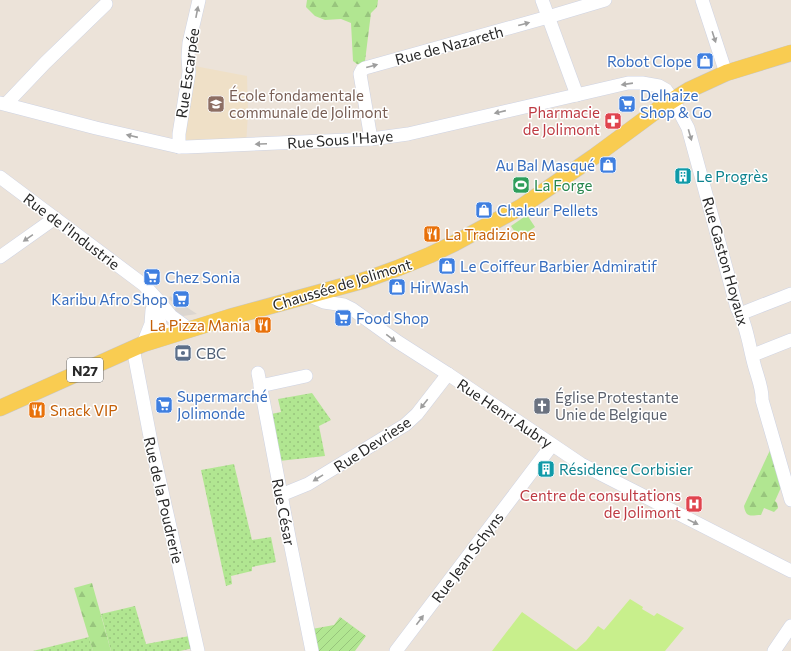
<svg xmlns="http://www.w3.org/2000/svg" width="791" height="651" font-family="Commissioner,sans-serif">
<defs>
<pattern id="grass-dots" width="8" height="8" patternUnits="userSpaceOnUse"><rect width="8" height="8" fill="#b1e691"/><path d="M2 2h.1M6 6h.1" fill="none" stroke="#98c57d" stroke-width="1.8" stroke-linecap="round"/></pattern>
<pattern id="forest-firs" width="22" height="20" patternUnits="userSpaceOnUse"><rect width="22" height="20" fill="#b1e691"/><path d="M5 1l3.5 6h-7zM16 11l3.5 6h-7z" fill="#98c57d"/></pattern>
<pattern id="garden-furrows" width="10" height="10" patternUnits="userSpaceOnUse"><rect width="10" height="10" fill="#b1e691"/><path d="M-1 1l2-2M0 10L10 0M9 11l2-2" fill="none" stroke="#98c57d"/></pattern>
</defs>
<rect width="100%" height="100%" fill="#ece3d9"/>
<!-- education -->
<polygon fill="#efe0c7" points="189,65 247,76 248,114 246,144 186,147 179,134"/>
<!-- grass -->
<g fill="url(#grass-dots)">
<polygon points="312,393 331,420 319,426 325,456 279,461 271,414 281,412 278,399"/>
<polygon points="234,464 252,540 271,537 276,562 252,567 252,571 231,576 232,584 226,586 201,470"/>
<polygon points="135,606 146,644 195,635 198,647 180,651 111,651 101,614"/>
<polygon points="89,637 93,651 33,651"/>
</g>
<!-- forest -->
<g fill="url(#forest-firs)">
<polygon points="307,0 378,0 377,7 371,13 365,61 361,64 357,64 353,61 351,23 341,19 325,20 315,16 306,7"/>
<path d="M771,448L783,483L775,501L777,503L778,508L774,512L764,508L761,515C752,515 746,519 744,506Z"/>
<polygon points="92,583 111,651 93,651 74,588"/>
</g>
<!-- park -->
<polygon fill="#b1e691" points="527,215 535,227 519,238 511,226"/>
<!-- garden -->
<polygon fill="url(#garden-furrows)" points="340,617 366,636 355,651 317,651 312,629 334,625"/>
<!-- pitch -->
<polygon fill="#c8ef8c" points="630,599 643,607 642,609 654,616 657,613 684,628 665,651 492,651 522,612 576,650 586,641 598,626 604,630"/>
<!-- plaza -->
<polygon fill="#dcd6d0" points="170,296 197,314 183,316 175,314 173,312 177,306 169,299"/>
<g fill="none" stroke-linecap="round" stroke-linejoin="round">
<defs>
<g id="minor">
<polyline points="542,0 577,95"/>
<polyline points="702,0 726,73"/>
<path d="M0,103L96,128L179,147H186L371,139L408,134L628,83H642L659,86L666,90L673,100L688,128L737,308C747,325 749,346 754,364C757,376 763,389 762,400L791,500"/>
<polyline points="6,104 45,63 106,4"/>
<polyline points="371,139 360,74 362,70 365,68 548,17 605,0"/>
<polyline points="179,147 179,134 189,72 188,57 189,43 199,0"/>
<polyline points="0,177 144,285 157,299 171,316 189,329"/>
<polyline points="0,257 55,218"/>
<polyline points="308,295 324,302 344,305 352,309 398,342 448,374 581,464 791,571"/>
<polyline points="149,296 158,315 161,328 171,335"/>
<polyline points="740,314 791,294"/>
<polyline points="143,344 151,324 152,310"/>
<polyline points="133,348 152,447 198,651"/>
<polyline points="753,355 791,340"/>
<polyline points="258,373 290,542 312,651"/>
<polyline points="260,386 306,376"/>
<polyline points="281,495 308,484 405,425 417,414 448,374"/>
<polyline points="396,651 552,445"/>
<polyline points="774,651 791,626"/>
</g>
<polyline id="major" points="0,408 143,344 230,317 365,280 398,268 430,255 455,243 521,207 595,156 660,108 689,90 726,73 791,53"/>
</defs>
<!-- minor casing -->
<use href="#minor" stroke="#ced3e3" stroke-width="14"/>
<!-- major casing -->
<use href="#major" stroke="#c7c7c7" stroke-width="17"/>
<!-- minor -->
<use href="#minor" stroke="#fff" stroke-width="13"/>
<!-- major -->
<use href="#major" stroke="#f9cc51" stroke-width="16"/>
</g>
<!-- one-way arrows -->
<defs><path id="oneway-solid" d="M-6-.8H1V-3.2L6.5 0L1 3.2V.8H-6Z"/></defs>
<g fill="#9e9e9e">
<use href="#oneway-solid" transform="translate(197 12) rotate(-79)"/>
<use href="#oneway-solid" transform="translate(524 24) rotate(-15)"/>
<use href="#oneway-solid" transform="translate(714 37) rotate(72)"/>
<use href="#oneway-solid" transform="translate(372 66) rotate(-15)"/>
<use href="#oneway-solid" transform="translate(627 84) rotate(172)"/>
<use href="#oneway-solid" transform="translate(500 112) rotate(167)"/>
<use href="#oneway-solid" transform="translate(690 135) rotate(74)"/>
<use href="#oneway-solid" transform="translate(132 136) rotate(-167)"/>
<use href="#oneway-solid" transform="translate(261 144) rotate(177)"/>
<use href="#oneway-solid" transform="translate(28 238) rotate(145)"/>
<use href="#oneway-solid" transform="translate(391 338) rotate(37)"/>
<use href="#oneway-solid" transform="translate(424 404) rotate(128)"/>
<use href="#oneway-solid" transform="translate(318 478) rotate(148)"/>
<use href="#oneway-solid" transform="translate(693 522) rotate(26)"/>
<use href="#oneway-solid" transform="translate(420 620) rotate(-53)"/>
</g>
<!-- icons -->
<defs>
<symbol id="shop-square" viewBox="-11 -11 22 22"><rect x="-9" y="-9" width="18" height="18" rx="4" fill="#3f7fe0" stroke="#fff"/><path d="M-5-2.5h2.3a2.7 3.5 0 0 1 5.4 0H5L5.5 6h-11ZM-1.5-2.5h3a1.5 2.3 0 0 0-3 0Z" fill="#fff"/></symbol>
<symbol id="school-square" viewBox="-11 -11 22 22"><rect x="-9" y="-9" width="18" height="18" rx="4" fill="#8d6e63" stroke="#fff"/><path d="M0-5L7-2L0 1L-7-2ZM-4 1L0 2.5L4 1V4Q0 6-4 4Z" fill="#fff"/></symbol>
<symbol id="supermarket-square" viewBox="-11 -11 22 22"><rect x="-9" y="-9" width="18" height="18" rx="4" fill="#3f7fe0" stroke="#fff"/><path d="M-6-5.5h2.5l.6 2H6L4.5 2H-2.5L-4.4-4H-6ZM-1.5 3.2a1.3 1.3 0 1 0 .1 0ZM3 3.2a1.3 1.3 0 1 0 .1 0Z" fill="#fff"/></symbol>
<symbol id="pharmacy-square" viewBox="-11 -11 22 22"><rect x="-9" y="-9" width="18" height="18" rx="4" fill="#e0444e" stroke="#fff"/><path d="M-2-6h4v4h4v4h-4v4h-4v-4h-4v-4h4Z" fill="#fff"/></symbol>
<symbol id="building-square" viewBox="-11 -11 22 22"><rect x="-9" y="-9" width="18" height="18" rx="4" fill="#0f9aa8" stroke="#fff"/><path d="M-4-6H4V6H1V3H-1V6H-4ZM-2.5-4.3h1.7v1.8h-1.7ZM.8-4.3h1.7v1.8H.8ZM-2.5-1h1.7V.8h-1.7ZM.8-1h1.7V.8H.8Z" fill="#fff"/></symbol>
<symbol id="stadium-square" viewBox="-11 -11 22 22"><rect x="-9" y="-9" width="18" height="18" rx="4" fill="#2e9e5b" stroke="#fff"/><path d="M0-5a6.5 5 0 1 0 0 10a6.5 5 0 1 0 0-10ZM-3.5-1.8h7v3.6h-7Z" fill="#fff"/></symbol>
<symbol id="restaurant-square" viewBox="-11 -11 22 22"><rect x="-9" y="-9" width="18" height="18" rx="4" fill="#e8710a" stroke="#fff"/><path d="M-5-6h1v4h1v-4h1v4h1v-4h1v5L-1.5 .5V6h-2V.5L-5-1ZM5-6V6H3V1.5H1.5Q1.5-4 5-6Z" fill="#fff"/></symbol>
<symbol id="bank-square" viewBox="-11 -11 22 22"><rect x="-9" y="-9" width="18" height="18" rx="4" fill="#5c6f8a" stroke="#fff"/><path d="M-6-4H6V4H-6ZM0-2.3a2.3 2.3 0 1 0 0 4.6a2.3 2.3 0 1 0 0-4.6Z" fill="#fff"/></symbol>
<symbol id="church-square" viewBox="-11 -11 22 22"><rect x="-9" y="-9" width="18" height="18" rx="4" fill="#6b7280" stroke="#fff"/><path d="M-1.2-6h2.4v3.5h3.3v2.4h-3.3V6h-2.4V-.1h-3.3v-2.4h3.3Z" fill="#fff"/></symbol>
<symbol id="hospital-square" viewBox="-11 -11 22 22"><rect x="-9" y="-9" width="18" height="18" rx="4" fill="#e0444e" stroke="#fff"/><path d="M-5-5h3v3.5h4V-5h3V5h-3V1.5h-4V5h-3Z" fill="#fff"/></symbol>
</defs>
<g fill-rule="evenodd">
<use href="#shop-square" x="695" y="51" width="20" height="20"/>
<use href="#school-square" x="206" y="94" width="20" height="20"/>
<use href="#supermarket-square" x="617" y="94" width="20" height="20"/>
<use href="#pharmacy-square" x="603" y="111" width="20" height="20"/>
<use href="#shop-square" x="598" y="155" width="20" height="20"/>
<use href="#building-square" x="673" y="166" width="20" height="20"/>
<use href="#stadium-square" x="511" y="175" width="20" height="20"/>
<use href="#shop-square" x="474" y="200" width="20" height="20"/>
<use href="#restaurant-square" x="422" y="224" width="20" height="20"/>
<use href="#shop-square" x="437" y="256" width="20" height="20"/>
<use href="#supermarket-square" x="142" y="267" width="20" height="20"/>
<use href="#shop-square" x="387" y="277" width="20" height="20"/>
<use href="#supermarket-square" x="171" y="289" width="20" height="20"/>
<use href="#supermarket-square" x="333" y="308" width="20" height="20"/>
<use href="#restaurant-square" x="253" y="315" width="20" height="20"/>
<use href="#bank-square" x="173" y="343" width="20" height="20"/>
<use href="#supermarket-square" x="154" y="395" width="20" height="20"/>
<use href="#church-square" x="532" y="396" width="20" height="20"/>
<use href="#restaurant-square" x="27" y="400" width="20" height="20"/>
<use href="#building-square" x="536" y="459" width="20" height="20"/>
<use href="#hospital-square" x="684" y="494" width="20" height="20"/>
</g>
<g text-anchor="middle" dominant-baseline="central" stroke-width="3" stroke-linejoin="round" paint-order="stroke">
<!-- shield labels -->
<rect fill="#fff" stroke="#686868" stroke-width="1" x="67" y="358" width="36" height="24" rx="3"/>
<g font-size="14" font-weight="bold" fill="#282828">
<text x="85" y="370">N27</text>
</g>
<!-- street labels -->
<g font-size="15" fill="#282828" stroke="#fff">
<text transform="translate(449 45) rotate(-15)">Rue de Nazareth</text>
<text transform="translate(187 73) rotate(-82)">Rue Escarpée</text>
<text transform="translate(340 139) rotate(-4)">Rue Sous l'Haye</text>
<text transform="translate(72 231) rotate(37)">Rue de l'Industrie</text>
<text transform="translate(726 261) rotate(74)">Rue Gaston Hoyaux</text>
<text transform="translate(342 284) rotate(-17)">Chaussée de Jolimont</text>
<text transform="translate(505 413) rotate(34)">Rue Henri Aubry</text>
<text transform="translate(372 444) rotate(-33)">Rue Devriese</text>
<text transform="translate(164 500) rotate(77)">Rue de la Poudrerie</text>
<text transform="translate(284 512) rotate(79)">Rue César</text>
<text transform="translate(467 557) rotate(-53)">Rue Jean Schyns</text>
</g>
<!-- shop labels -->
<g font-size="15" fill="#366cbe" stroke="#fff" text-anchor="start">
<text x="692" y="61" text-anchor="end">Robot Clope</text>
<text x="640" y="95">Delhaize<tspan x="640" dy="17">Shop &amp; Go</tspan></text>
<text x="595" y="165" text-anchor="end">Au Bal Masqué</text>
<text x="497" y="210">Chaleur Pellets</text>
<text x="460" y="266">Le Coiffeur Barbier Admiratif</text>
<text x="165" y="277">Chez Sonia</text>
<text x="410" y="287">HirWash</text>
<text x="168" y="299" text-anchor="end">Karibu Afro Shop</text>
<text x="356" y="318">Food Shop</text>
<text x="177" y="396">Supermarché<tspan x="177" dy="17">Jolimonde</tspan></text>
</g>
<!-- education labels -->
<g font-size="15" fill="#785e54" stroke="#fff" text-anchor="start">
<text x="229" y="95">École fondamentale<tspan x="229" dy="17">communale de Jolimont</tspan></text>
</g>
<!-- health labels -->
<g font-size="15" fill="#be3a42" stroke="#fff" text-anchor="end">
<text x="600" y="112">Pharmacie<tspan x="600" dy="17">de Jolimont</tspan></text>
<text x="681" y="495">Centre de consultations<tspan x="681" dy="17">de Jolimont</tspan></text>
</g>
<!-- culture labels -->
<g font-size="15" fill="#0d838f" stroke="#fff" text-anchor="start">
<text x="696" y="176">Le Progrès</text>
<text x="559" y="469">Résidence Corbisier</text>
</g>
<!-- leisure labels -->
<g font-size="15" fill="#27864d" stroke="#fff" text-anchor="start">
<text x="534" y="185">La Forge</text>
</g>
<!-- food labels -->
<g font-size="15" fill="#c56008" stroke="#fff" text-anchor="start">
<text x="445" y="234">La Tradizione</text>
<text x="250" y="325" text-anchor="end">La Pizza Mania</text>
<text x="50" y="410">Snack VIP</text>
</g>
<!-- service labels -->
<g font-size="15" fill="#4e5e75" stroke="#fff" text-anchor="start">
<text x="196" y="353">CBC</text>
</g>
<!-- worship labels -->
<g font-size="15" fill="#5b616d" stroke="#fff" text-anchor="start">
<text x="555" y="397">Église Protestante<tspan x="555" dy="17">Unie de Belgique</tspan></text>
</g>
</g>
</svg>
